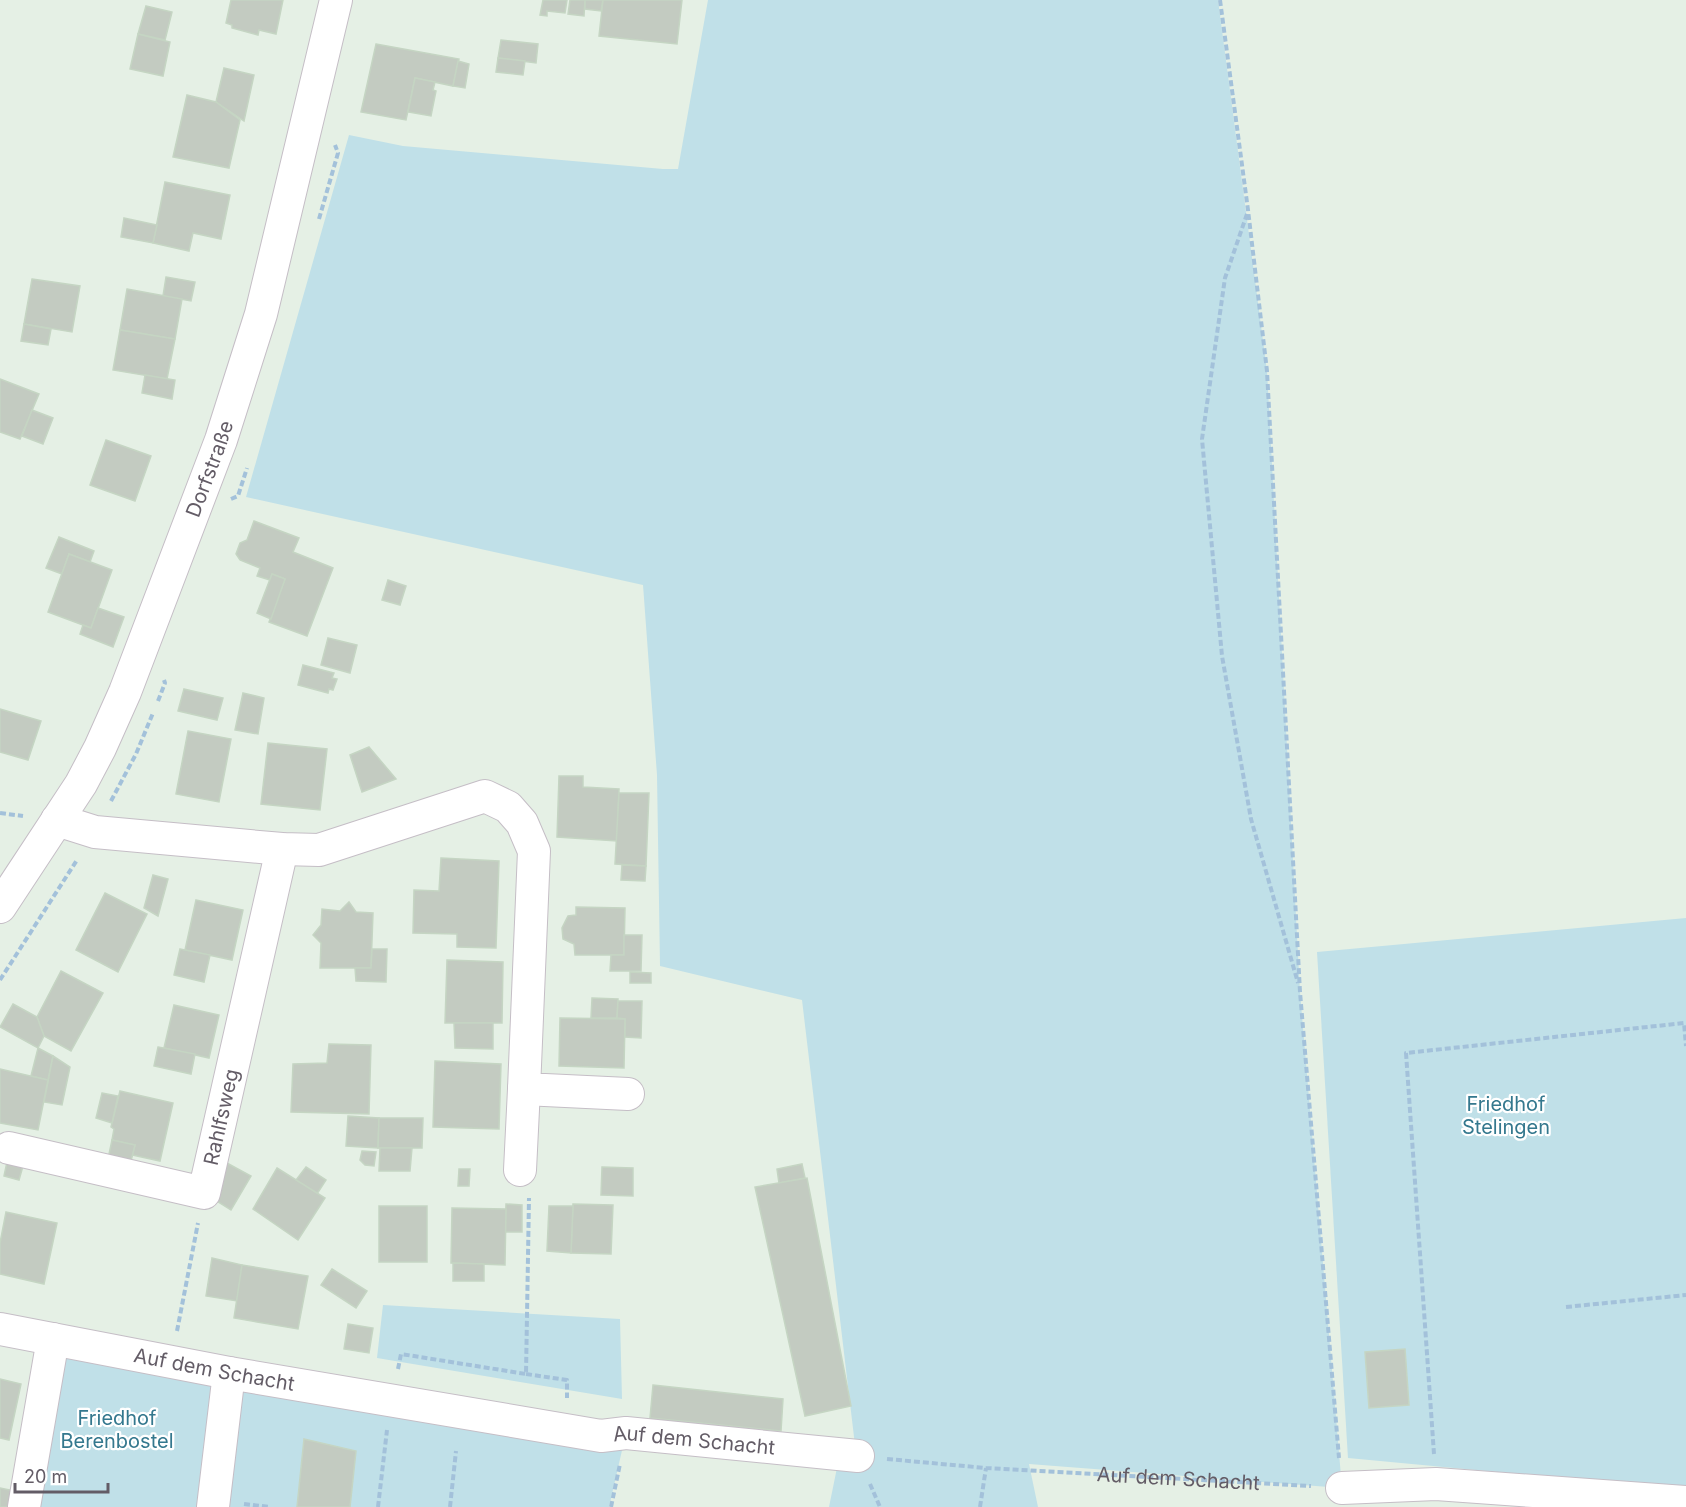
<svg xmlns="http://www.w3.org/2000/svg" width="1686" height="1507" font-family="Inter,sans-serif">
<rect width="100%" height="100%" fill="#e5f0e5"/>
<!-- green -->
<g fill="#c0e0e8">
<polygon points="708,0 1218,0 1267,371 1300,992 1342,1488 1029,1464 1038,1507 829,1507 840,1453 857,1462 802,1000 660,966 657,775 643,585 246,497 349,135 403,146 663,169 678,169"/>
<polygon points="1686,918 1686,1490 1348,1458 1317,952"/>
<polygon points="383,1305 620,1319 622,1399 377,1358"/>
<polygon points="53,1339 626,1433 609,1507 27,1507"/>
</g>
<!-- building -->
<g fill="#c3cbc1" stroke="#c5d5c3" stroke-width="1.5">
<polygon points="231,0 283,0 276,34 259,30 258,35 232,28 232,25 226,23"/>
<polygon points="543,0 567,0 565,13 547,11 547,16 540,15"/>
<polygon points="585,0 603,0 601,11 585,9"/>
<polygon points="585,0 584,16 568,14 570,0"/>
<polygon points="603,0 682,0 677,44 599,36"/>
<polygon points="146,6 172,12 165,40 138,34"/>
<polygon points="138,34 170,42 163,76 130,69"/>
<polygon points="501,40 538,44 536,63 498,58"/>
<polygon points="376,44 459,59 453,86 415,78 406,120 361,112"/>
<polygon points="498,58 525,61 523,75 496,72"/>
<polygon points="458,61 469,64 465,88 453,86"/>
<polygon points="224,68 254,75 244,121 216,102"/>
<polygon points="415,78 435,82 433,90 436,91 431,116 408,112"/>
<polygon points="187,95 216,102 240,120 229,168 173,157"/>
<polygon points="165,182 230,195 221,239 193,233 189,251 153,243"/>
<polygon points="124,218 157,225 153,243 121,237"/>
<polygon points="166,277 195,282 191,301 163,296"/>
<polygon points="32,279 80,286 72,332 24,324"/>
<polygon points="127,289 182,299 175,339 120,330"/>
<polygon points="24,324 51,329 48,345 21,341"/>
<polygon points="120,330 175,339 167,379 113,370"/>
<polygon points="145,375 175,380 172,399 142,393"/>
<polygon points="0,379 39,394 20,439 0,432"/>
<polygon points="32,410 53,418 43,444 22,436"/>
<polygon points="106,440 151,456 135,501 90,485"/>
<polygon points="254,521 299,538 293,552 333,568 307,636 269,622 285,579 272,574 270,580 257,576 260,568 240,560 236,554 240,543 247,540"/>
<polygon points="59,537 94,551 90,562 69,554 62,574 46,568"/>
<polygon points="69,554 112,570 91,628 48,612"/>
<polygon points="272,574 285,579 271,619 257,613"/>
<polygon points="388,580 406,586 400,605 382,600"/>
<polygon points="98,608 124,617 113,647 80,634 83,625 91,628"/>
<polygon points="328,638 357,645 350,673 321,665"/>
<polygon points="303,665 334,673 332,678 337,679 333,690 329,689 328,693 298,685"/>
<polygon points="184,689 223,698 217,720 178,711"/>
<polygon points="243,693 264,698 258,734 235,730"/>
<polygon points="0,709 41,721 28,760 0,752"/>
<polygon points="188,731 231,739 219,802 176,794"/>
<polygon points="268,743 327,749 320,810 261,804"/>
<polygon points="369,747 396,779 362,792 350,755"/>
<polygon points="559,776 583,776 583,787 619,789 617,841 557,837"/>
<polygon points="619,793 649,793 646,866 615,864"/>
<polygon points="441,858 499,861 496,948 457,947 457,934 413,933 414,890 439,891"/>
<polygon points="622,865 646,866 645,881 621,880"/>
<polygon points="153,875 168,879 158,916 144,908"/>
<polygon points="105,893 147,914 118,972 76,950"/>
<polygon points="196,900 243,910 232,960 185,950"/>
<polygon points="349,902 356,912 373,913 371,968 320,968 321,943 313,935 321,925 322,909 340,911"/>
<polygon points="576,907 625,908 624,955 575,955 574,944 563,939 562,928 568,916 576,915"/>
<polygon points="624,935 642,935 641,971 610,971 611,955 624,955"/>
<polygon points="180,949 210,955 204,982 174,975"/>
<polygon points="372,949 387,949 386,982 356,981 355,968 371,968"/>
<polygon points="447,960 503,962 502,1023 445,1023"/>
<polygon points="61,971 103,993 71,1051 44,1036 37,1017"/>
<polygon points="630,972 651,973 651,983 630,983"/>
<polygon points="592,998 618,999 617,1018 591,1018"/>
<polygon points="618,1001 642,1001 641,1038 625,1037 625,1019 617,1018"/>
<polygon points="13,1004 37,1017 44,1036 38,1048 0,1027"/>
<polygon points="174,1005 219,1015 209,1058 164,1048"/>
<polygon points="560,1018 625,1019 624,1068 559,1066"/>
<polygon points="454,1023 493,1023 493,1049 455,1048"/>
<polygon points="329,1044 371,1045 369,1114 291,1112 293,1064 327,1063"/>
<polygon points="158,1047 195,1054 191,1074 154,1066"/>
<polygon points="38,1048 53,1056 48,1080 31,1076"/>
<polygon points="53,1056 70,1067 62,1105 44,1102"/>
<polygon points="435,1061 501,1064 499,1129 433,1127"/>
<polygon points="0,1069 48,1080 38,1130 0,1123"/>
<polygon points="120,1091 173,1103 160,1161 132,1155 135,1145 112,1140 114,1129 111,1127"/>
<polygon points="102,1093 118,1096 112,1123 96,1118"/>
<polygon points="348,1116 379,1118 378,1148 346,1146"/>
<polygon points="379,1118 423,1118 422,1148 378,1148"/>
<polygon points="112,1140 135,1145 130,1165 108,1159"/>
<polygon points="380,1148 412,1148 410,1171 379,1171"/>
<polygon points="362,1151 376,1152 374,1166 365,1165 360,1160"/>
<polygon points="7,1162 23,1166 19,1180 4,1176"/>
<polygon points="225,1162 251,1176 231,1210 215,1200"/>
<polygon points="802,1164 805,1178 779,1183 777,1169"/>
<polygon points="306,1167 326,1180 317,1194 296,1180"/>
<polygon points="602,1167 633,1168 633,1196 601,1195"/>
<polygon points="277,1168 325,1198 298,1240 253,1209"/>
<polygon points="459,1169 470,1169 469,1186 458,1186"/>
<polygon points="807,1178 851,1406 805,1416 755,1187"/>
<polygon points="506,1204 522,1205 522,1232 505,1232"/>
<polygon points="573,1204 613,1205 611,1254 571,1253"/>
<rect x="379" y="1206" width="48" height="56"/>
<polygon points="549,1206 573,1206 571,1253 547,1251"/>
<polygon points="452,1208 506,1209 505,1265 451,1263"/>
<polygon points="6,1212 57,1223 44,1284 0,1274 0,1243"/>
<polygon points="212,1258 242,1265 237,1301 206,1296"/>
<polygon points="453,1263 484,1264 484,1281 453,1281"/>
<polygon points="242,1265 308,1276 298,1329 234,1318"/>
<polygon points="332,1269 367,1291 356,1308 321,1285"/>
<polygon points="348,1324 373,1328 369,1353 344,1349"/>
<polygon points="1405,1349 1409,1405 1369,1408 1365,1352"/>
<polygon points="0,1379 21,1384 9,1440 0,1438"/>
<polygon points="653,1385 783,1399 781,1431 650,1418"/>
<polygon points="304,1439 356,1451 350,1507 297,1507"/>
<polygon points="0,1488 15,1491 12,1507 0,1507"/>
</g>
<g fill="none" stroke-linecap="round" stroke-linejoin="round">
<defs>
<g id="minor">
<polyline points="57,820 95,832 282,849 319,850 485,796 508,807 522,823 534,851 524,1089 628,1094"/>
<path id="s2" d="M0,907L81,784L100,748L125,692L221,440L261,314L336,0"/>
<path id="s3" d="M9,1148L204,1193L282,849"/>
<polyline points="520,1170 524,1089"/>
<path id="s4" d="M0,1329L229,1373L601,1436L626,1433L858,1456"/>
<polyline points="1342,1488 1436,1484 1686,1502"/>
<polyline points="24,1507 53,1339"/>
<polyline points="213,1507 229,1373"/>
</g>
</defs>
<!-- minor casing -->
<use href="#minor" stroke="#c5bec6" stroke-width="34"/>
<!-- path -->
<g stroke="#a3c1da" stroke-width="4" stroke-dasharray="6 3" stroke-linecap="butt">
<polyline points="1220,0 1248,210 1267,371 1300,992 1339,1458"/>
<polyline points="1247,214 1225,278 1202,439 1222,656 1251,819 1298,983"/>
<polyline points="319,219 338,153 335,145"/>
<polyline points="231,499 238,496 247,468"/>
<polyline points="158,701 165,683 164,680"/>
<polyline points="111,801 136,754 153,713"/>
<polyline points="0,813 23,816"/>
<polyline points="0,980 77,860"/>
<polyline points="1566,1307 1686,1295"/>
<polyline points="177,1331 198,1223"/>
<polyline points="398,1369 401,1354 526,1374 529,1198"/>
<polyline points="526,1374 567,1380 567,1398"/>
<polyline points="1434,1454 1406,1053 1684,1023 1686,1046"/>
<path id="s1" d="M887,1459L986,1468L1311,1486"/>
<polyline points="870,1484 880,1507"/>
<polyline points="244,1504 270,1507"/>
<polyline points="378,1507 387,1430"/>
<polyline points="450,1507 456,1451"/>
<polyline points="611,1507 620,1464"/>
<polyline points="980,1507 986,1468"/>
</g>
<!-- minor -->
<use href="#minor" stroke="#fff" stroke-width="32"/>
</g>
<g text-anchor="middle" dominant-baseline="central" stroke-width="4.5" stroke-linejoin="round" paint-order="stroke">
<!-- street labels -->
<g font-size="20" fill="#635c66" stroke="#fff">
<text stroke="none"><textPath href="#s2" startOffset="488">Dorfstraße</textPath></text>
<text stroke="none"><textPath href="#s3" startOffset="278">Rahlfsweg</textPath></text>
<text stroke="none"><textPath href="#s4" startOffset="218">Auf dem Schacht</textPath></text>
<text stroke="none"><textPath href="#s4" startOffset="704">Auf dem Schacht</textPath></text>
<text stroke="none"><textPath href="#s1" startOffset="292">Auf dem Schacht</textPath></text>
</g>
<!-- park labels -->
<g font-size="20" fill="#34788e" stroke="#fff">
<text x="1506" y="1104">Friedhof<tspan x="1506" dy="23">Stelingen</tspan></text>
<text x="117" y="1418">Friedhof<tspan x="117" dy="23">Berenbostel</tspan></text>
</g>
</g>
<!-- scale -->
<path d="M15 1483v9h93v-9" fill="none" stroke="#635c66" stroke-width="3"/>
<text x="24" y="1483" font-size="18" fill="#635c66" stroke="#ffffff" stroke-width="4.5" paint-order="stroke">20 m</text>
</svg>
